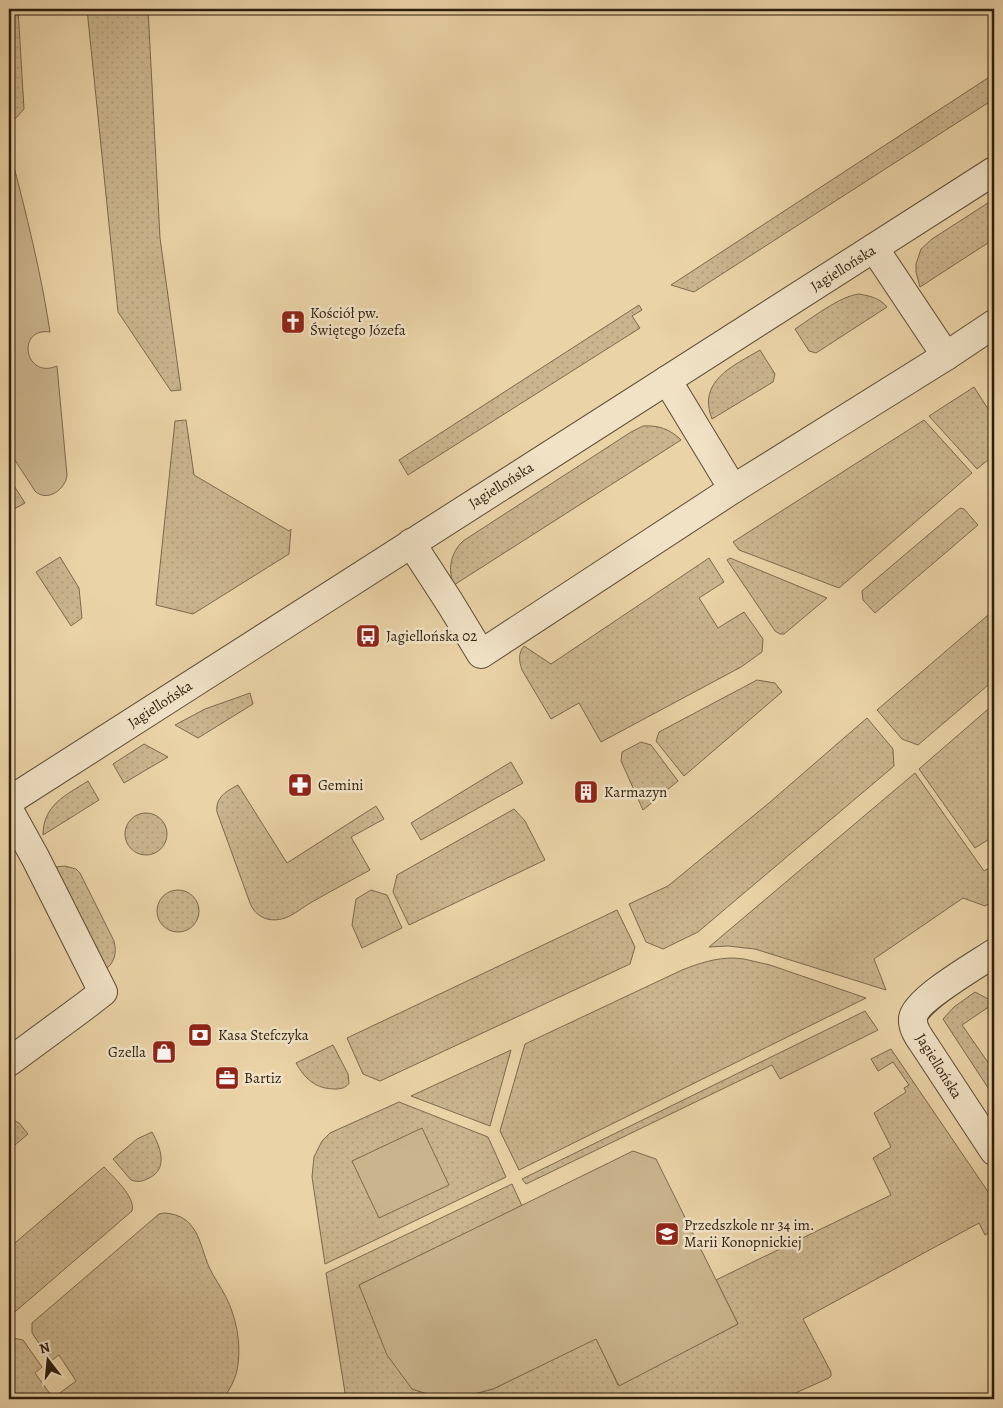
<svg xmlns="http://www.w3.org/2000/svg" width="1003" height="1408" font-family="Alegreya,serif">
<defs>
<pattern id="grass-dots" width="8" height="8" patternUnits="userSpaceOnUse" patternTransform="scale(1.25)"><rect width="8" height="8" fill="#cab48d"/><path d="M2 2h.1M6 6h.1" fill="none" stroke="#ae9a78" stroke-width="1.8" stroke-linecap="round"/></pattern>
</defs>
<rect width="100%" height="100%" fill="#ead3a7"/>
<filter id="stains"><feTurbulence type="fractalNoise" baseFrequency=".004" numOctaves="4"/><feColorMatrix values="0 0 0 0 .2 0 0 0 0 .09 0 0 0 0 .02 0 0 0 .5 -.17"/></filter>
<radialGradient id="worn" r=".72"><stop offset=".6" stop-color="#630" stop-opacity="0"/><stop offset="1" stop-color="#630" stop-opacity=".3"/></radialGradient>
<!-- grass -->
<g fill="url(#grass-dots)" stroke="#7c694d">
<polygon points="9,9 18,9 24,109 14,120 9,121"/>
<polygon points="87,9 148,9 160,238 181,390 171,391 118,312"/>
<polygon points="994,74 994,99 694,292 671,285"/>
<polygon points="994,199 994,239 920,287 916,272 916,264 921,249 932,239"/>
<path d="M859,294C870,296 880,298 887,307L816,353L809,351L795,329C812,318 840,296 859,294Z"/>
<polygon points="639,305 642,310 632,316 640,328 408,475 399,460"/>
<path d="M760,350L775,374L773,382L712,419C697,381 733,366 760,350Z"/>
<polygon points="974,387 992,415 994,414 994,455 977,469 929,416"/>
<polygon points="186,420 194,475 289,531 291,529 289,554 193,614 156,605 175,421"/>
<polygon points="924,420 972,473 839,588 739,550 733,542"/>
<path d="M643,426C658,425 670,429 681,440L454,585C447,570 451,552 463,541L631,432Z"/>
<polygon points="9,478 25,503 9,512"/>
<polygon points="960,508 964,509 978,525 875,613 863,600 862,591"/>
<polygon points="60,557 79,588 82,618 71,626 36,572"/>
<path d="M709,558L724,582L699,598L718,628L744,612L763,639L762,652L741,667L601,742L579,703L551,719L522,670C519,661 518,653 524,646L551,664Z"/>
<polygon points="730,558 827,598 784,634 780,634 775,631 727,560"/>
<polygon points="994,610 994,680 918,745 902,739 877,710"/>
<polygon points="757,680 775,683 782,692 684,776 656,741 659,732"/>
<polygon points="250,693 253,704 198,738 175,725 205,709"/>
<polygon points="994,704 994,836 975,848 919,769"/>
<polygon points="867,718 893,749 894,766 698,932 663,949 646,942 629,904 668,886 769,803"/>
<polygon points="641,742 651,745 678,781 643,810 621,761 622,752"/>
<polygon points="144,744 168,757 124,783 113,764"/>
<polygon points="511,762 523,783 421,840 411,823"/>
<polygon points="915,773 984,871 994,865 994,900 985,906 963,898 874,959 886,990 755,949 728,946 709,947"/>
<path d="M88,781L99,800L43,835C43,805 66,795 88,781Z"/>
<path d="M238,785L287,863L376,806L384,819L351,837L370,870C350,881 331,891 312,902C303,907 294,915 285,918C270,923 256,918 250,903L217,812C215,797 227,791 238,785Z"/>
<polygon points="514,809 525,821 545,860 409,925 393,892 397,875"/>
<circle cx="146" cy="834" r="21"/>
<path d="M65,866L76,869L80,873L114,941C117,953 115,962 105,970L55,867Z"/>
<polygon points="371,890 387,895 402,928 362,948 352,925 356,899"/>
<circle cx="178" cy="911" r="21"/>
<polygon points="617,910 635,947 630,964 380,1081 363,1074 347,1038"/>
<path d="M734,958L744,959L770,965L866,998L519,1170L500,1131L525,1044L682,970C700,963 715,958 734,958Z"/>
<polygon points="975,992 990,1000 993,1004 962,1025 994,1071 994,1097 943,1019 954,1007"/>
<polygon points="865,1011 878,1030 780,1079 772,1065 526,1184 522,1179"/>
<path d="M333,1045L348,1074L349,1083C346,1088 341,1089 335,1089C316,1089 305,1079 296,1063Z"/>
<polygon points="891,1049 993,1199 994,1198 994,1222 992,1231 985,1235 979,1223 803,1319 831,1372 831,1376 829,1378 782,1399 454,1399 493,1389 596,1338 618,1385 738,1324 716,1280 891,1195 873,1158 891,1147 874,1113 906,1092 904,1088 909,1085 893,1062 878,1071 871,1059"/>
<polygon points="511,1050 490,1126 411,1096"/>
<polygon points="399,1102 488,1137 506,1177 325,1264 312,1177 314,1157 322,1141 330,1133"/>
<polygon points="9,1118 19,1123 28,1134 9,1150"/>
<path d="M152,1132C161,1148 169,1170 147,1179C141,1182 137,1182 131,1180L113,1159L137,1139Z"/>
<path d="M104,1167C113,1177 136,1197 132,1211L9,1317V1248Z"/>
<polygon points="512,1184 522,1206 359,1285 412,1389 443,1399 346,1399 326,1273"/>
<path d="M164,1213C198,1215 199,1243 209,1267C214,1278 221,1287 226,1297C236,1317 241,1342 238,1364C237,1377 230,1389 223,1399H9V1342L13,1338L23,1340L42,1367L35,1373L53,1398L76,1381L59,1355L51,1361L32,1333V1323L159,1214Z"/>
</g>
<!-- park -->
<g fill="#cab48d" stroke="#7c694d">
<path d="M9,153L11,155C26,213 41,272 50,332C16,327 24,380 57,366L67,475C66,489 47,503 35,491L9,451Z"/>
<polygon points="422,1128 449,1185 379,1218 352,1161"/>
<polygon points="633,1151 656,1159 738,1324 619,1386 596,1339 493,1389 454,1399 443,1399 412,1389 387,1355 359,1285"/>
</g>
<g fill="none" stroke-linecap="round" stroke-linejoin="round">
<defs>
<g id="minor">
<polyline points="874,248 946,356 994,324"/>
<polyline points="733,489 946,356"/>
<polyline points="411,543 450,603 481,654 733,489 667,380"/>
<polyline points="9,801 994,171"/>
<polyline points="9,810 35,857 103,992 85,1006 9,1062"/>
<path d="M994,953C978,964 915,1000 913,1018C912,1027 918,1036 923,1043L994,1151"/>
</g>
</defs>
<!-- minor casing -->
<use href="#minor" stroke="#5c4b34" stroke-width="30"/>
<!-- minor -->
<use href="#minor" stroke="#f1e2c6" stroke-width="28"/>
</g>
<!-- icons -->
<defs>
<symbol id="church-square" viewBox="-11 -11 22 22"><rect x="-9" y="-9" width="18" height="18" rx="4" fill="#8f2418" stroke="#f1e2c6"/><path d="M-1.2-6h2.4v3.5h3.3v2.4h-3.3V6h-2.4V-.1h-3.3v-2.4h3.3Z" fill="#fff"/></symbol>
<symbol id="bus-square" viewBox="-11 -11 22 22"><rect x="-9" y="-9" width="18" height="18" rx="4" fill="#8f2418" stroke="#f1e2c6"/><path d="M-5-6H5V4H4V6H2V4H-2V6H-4V4H-5ZM-3.5-4V0h7V-4ZM-3.5 1.2v1.5H-2V1.2ZM2 1.2v1.5H3.5V1.2Z" fill="#fff"/></symbol>
<symbol id="pharmacy-square" viewBox="-11 -11 22 22"><rect x="-9" y="-9" width="18" height="18" rx="4" fill="#8f2418" stroke="#f1e2c6"/><path d="M-2-6h4v4h4v4h-4v4h-4v-4h-4v-4h4Z" fill="#fff"/></symbol>
<symbol id="building-square" viewBox="-11 -11 22 22"><rect x="-9" y="-9" width="18" height="18" rx="4" fill="#8f2418" stroke="#f1e2c6"/><path d="M-4-6H4V6H1V3H-1V6H-4ZM-2.5-4.3h1.7v1.8h-1.7ZM.8-4.3h1.7v1.8H.8ZM-2.5-1h1.7V.8h-1.7ZM.8-1h1.7V.8H.8Z" fill="#fff"/></symbol>
<symbol id="bank-square" viewBox="-11 -11 22 22"><rect x="-9" y="-9" width="18" height="18" rx="4" fill="#8f2418" stroke="#f1e2c6"/><path d="M-6-4H6V4H-6ZM0-2.3a2.3 2.3 0 1 0 0 4.6a2.3 2.3 0 1 0 0-4.6Z" fill="#fff"/></symbol>
<symbol id="shop-square" viewBox="-11 -11 22 22"><rect x="-9" y="-9" width="18" height="18" rx="4" fill="#8f2418" stroke="#f1e2c6"/><path d="M-5-2.5h2.3a2.7 3.5 0 0 1 5.4 0H5L5.5 6h-11ZM-1.5-2.5h3a1.5 2.3 0 0 0-3 0Z" fill="#fff"/></symbol>
<symbol id="office-square" viewBox="-11 -11 22 22"><rect x="-9" y="-9" width="18" height="18" rx="4" fill="#8f2418" stroke="#f1e2c6"/><path d="M-6-3h4V-5.5h4V-3h4V5H-6ZM-1-4.5V-3h2v-1.5ZM-6 0V1H6V0Z" fill="#fff"/></symbol>
<symbol id="school-square" viewBox="-11 -11 22 22"><rect x="-9" y="-9" width="18" height="18" rx="4" fill="#8f2418" stroke="#f1e2c6"/><path d="M0-5L7-2L0 1L-7-2ZM-4 1L0 2.5L4 1V4Q0 6-4 4Z" fill="#fff"/></symbol>
</defs>
<g fill-rule="evenodd">
<use href="#church-square" x="279" y="308" width="28" height="28"/>
<use href="#bus-square" x="354" y="622" width="28" height="28"/>
<use href="#pharmacy-square" x="286" y="771" width="28" height="28"/>
<use href="#building-square" x="572" y="778" width="28" height="28"/>
<use href="#bank-square" x="186" y="1021" width="28" height="28"/>
<use href="#shop-square" x="150" y="1038" width="28" height="28"/>
<use href="#office-square" x="213" y="1064" width="28" height="28"/>
<use href="#school-square" x="653" y="1220" width="28" height="28"/>
</g>
<g text-anchor="middle" dominant-baseline="central" stroke-width="5" stroke-linejoin="round" paint-order="stroke">
<!-- street labels -->
<g font-size="15" fill="#2d1e0d" stroke="#f1e2c6">
<text transform="translate(843 268) rotate(-32)">Jagiellońska</text>
<text transform="translate(501 485) rotate(-32)">Jagiellońska</text>
<text transform="translate(160 704) rotate(-33)">Jagiellońska</text>
<text transform="translate(939 1066) rotate(58)">Jagiellońska</text>
</g>
<!-- poi labels -->
<g font-size="15" fill="#2d1e0d" stroke="#f1e2c6" text-anchor="start">
<text x="310" y="313">Kościół pw.<tspan x="310" dy="17">Świętego Józefa</tspan></text>
<text x="386" y="636">Jagiellońska 02</text>
<text x="318" y="785">Gemini</text>
<text x="604" y="792">Karmazyn</text>
<text x="218" y="1035">Kasa Stefczyka</text>
<text x="146" y="1052" text-anchor="end">Gzella</text>
<text x="244" y="1078">Bartiz</text>
<text x="684" y="1225">Przedszkole nr 34 im.<tspan x="684" dy="17">Marii Konopnickiej</tspan></text>
</g>
</g>
<!-- margin -->
<rect width="1003" height="1408" fill="none" stroke="#ead3a7" stroke-width="30"/>
<rect x="10" y="10" width="983" height="1388" fill="none" stroke="#2d1e0d" stroke-width="2.5"/>
<rect x="15" y="15" width="973" height="1378" fill="none" stroke="#2d1e0d"/>
<!-- north arrow -->
<g transform="translate(48 1360) rotate(344)" stroke="#f1e2c6" stroke-width="4" paint-order="stroke">
<path d="M0-4L9 19L0 12L-9 19Z" fill="#2d1e0d"/>
<text y="-8" font-size="14" font-weight="bold" text-anchor="middle" fill="#2d1e0d">N</text>
</g>
<rect width="100%" height="100%" filter="url(#stains)"/>
<rect width="100%" height="100%" fill="url(#worn)"/>
</svg>
